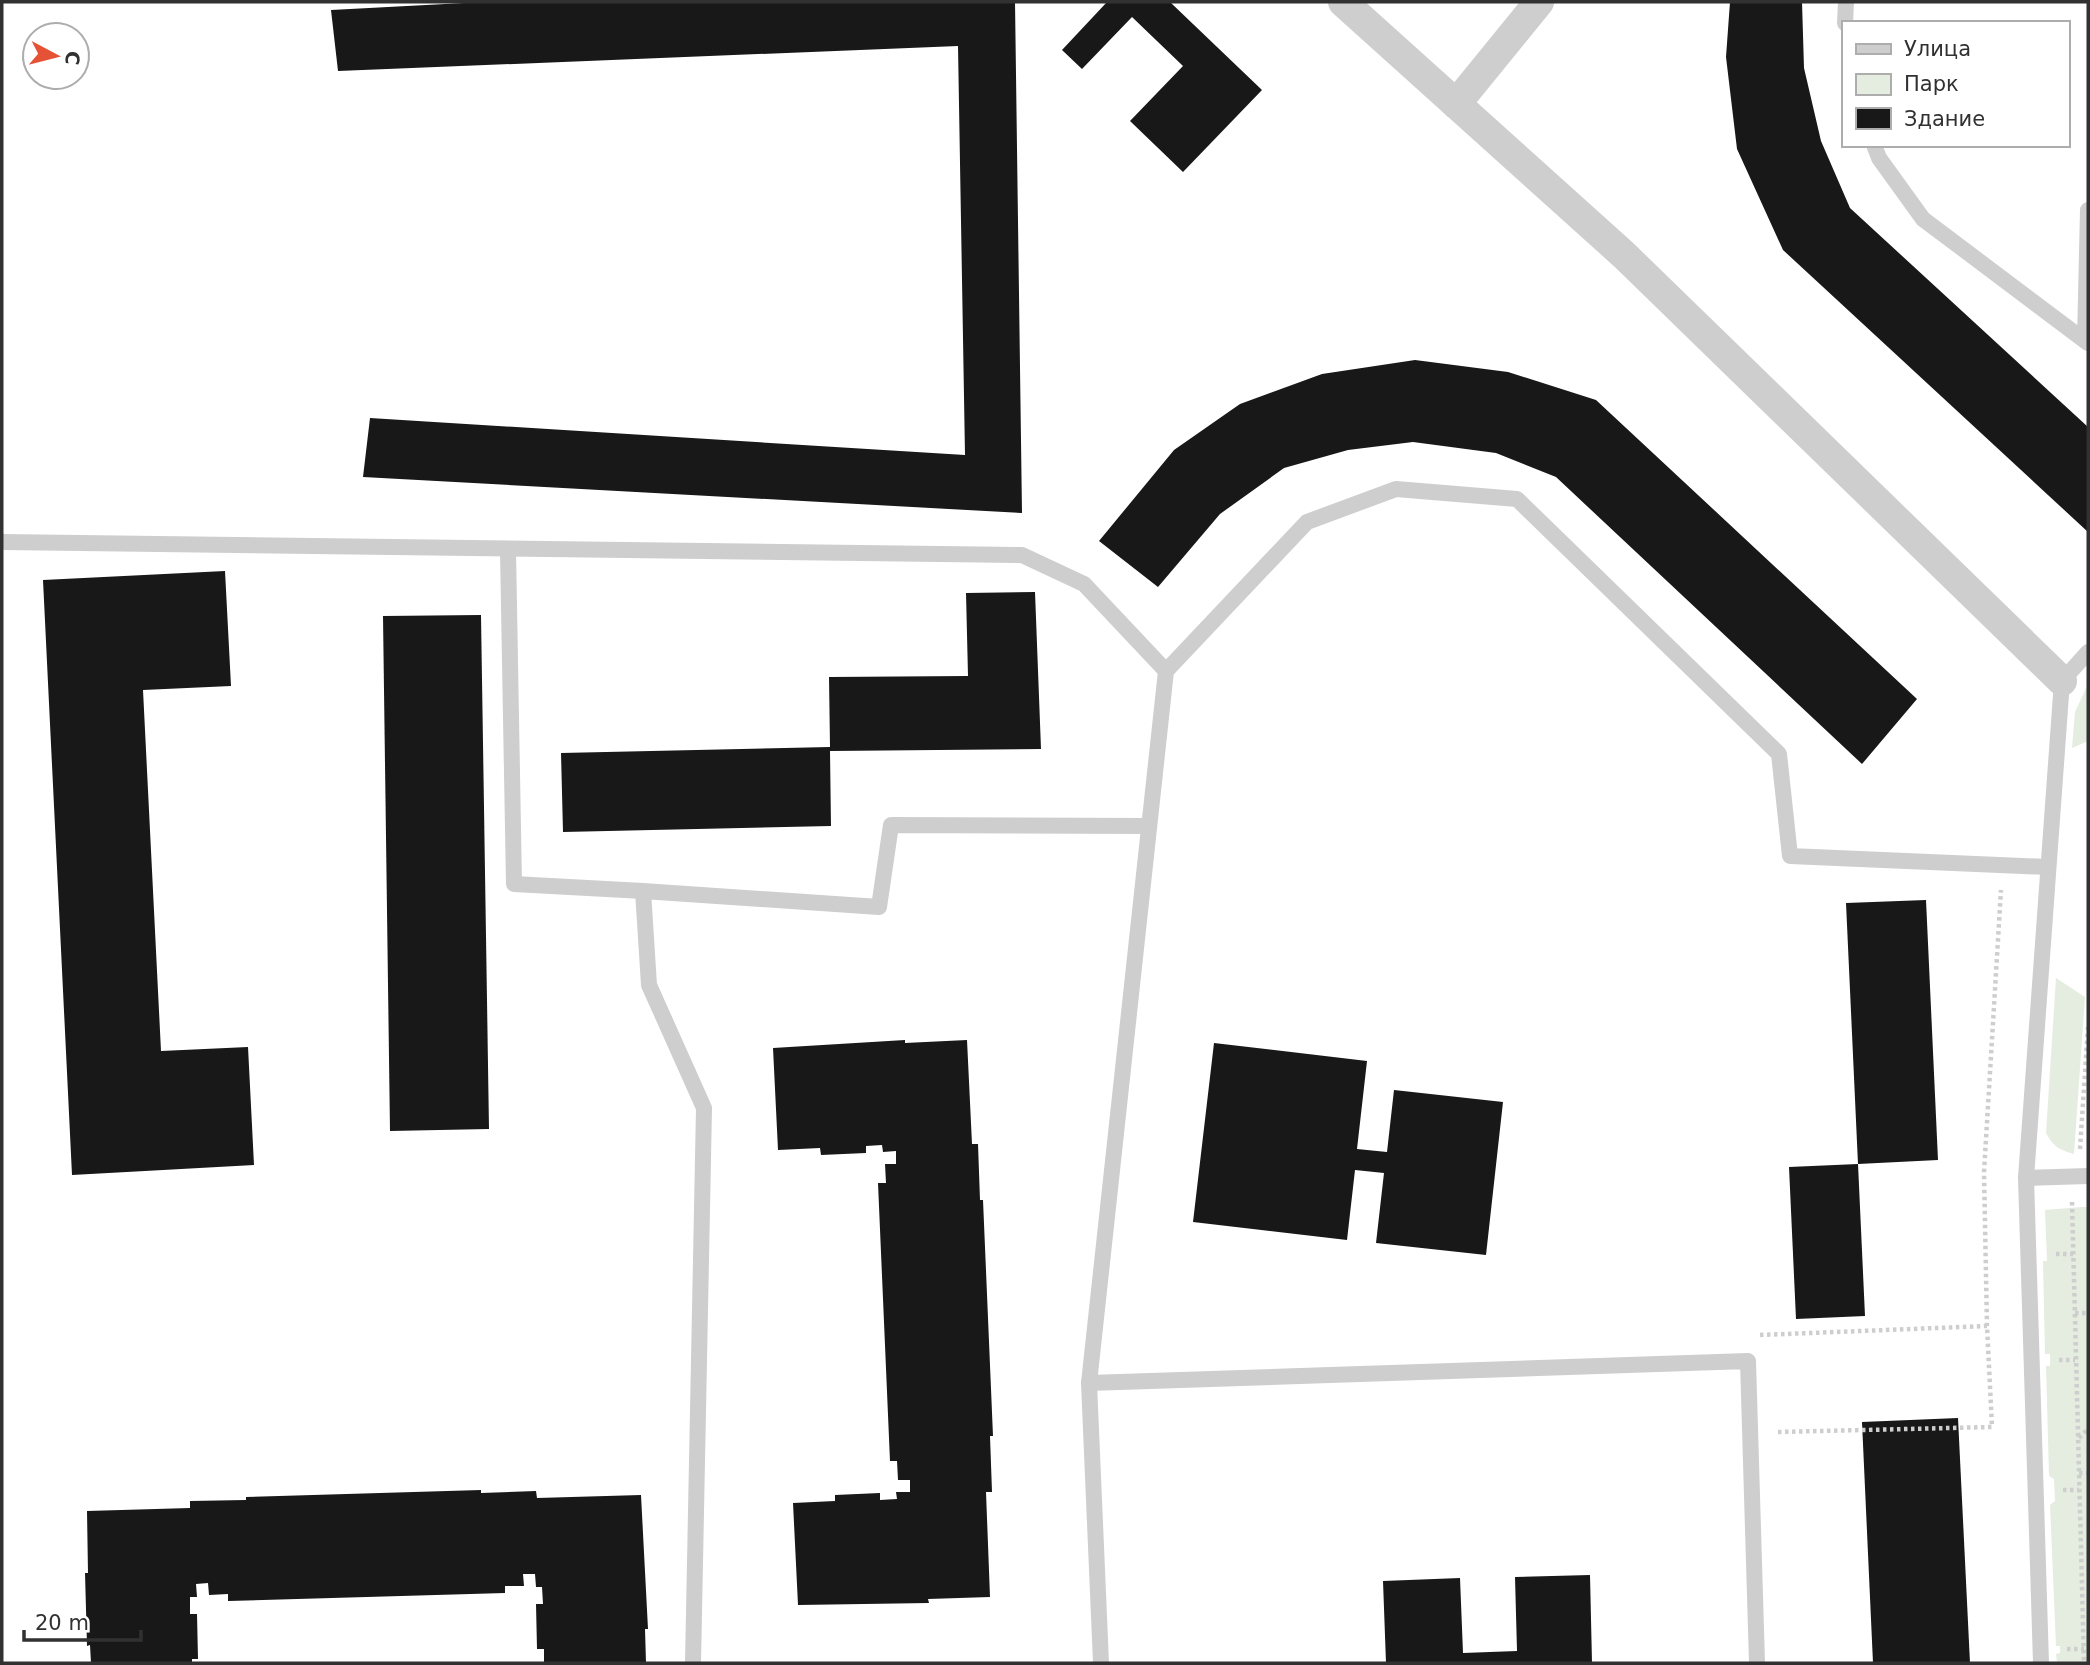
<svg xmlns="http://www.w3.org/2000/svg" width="2090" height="1665" font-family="'DejaVu Sans',sans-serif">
<rect width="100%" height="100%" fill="#fff"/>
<!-- green -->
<g fill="#e4eddf">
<polygon points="2088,684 2088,741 2072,748 2075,712"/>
<path d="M2056,978L2085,997L2074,1154C2059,1150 2053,1146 2046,1133Z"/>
<polygon points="2081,1207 2088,1207 2088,1663 2057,1663 2056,1654 2060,1653 2060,1646 2056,1646 2050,1505 2055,1501 2054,1479 2049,1476 2046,1366 2050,1366 2050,1354 2045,1354 2043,1261 2047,1261 2045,1210"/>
</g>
<!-- building -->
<g fill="#181818">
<polygon points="483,2 1015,2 1022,513 363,477 370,418 965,455 958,46 338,71 331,10"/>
<polygon points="1107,2 1170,2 1262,90 1183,172 1130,121 1183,66 1132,17 1082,69 1062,50"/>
<polygon points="1730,2 1802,2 1804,68 1821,141 1850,208 2088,427 2088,532 1783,250 1737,149 1726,57"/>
<polygon points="1415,360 1508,372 1596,400 1917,699 1862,764 1556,477 1496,453 1413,442 1348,450 1284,468 1220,514 1158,587 1099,541 1174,450 1240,404 1322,374"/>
<polygon points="225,571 231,686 143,690 161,1051 248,1047 254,1165 72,1175 43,580"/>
<polygon points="1035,592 1041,749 830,751 831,826 563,832 561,753 830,747 829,677 968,676 966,593"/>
<polygon points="481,615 489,1129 390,1131 383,616"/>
<polygon points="1926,900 1938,1160 1858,1164 1846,903"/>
<polygon points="905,1040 905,1043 967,1040 972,1144 978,1144 980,1200 983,1200 993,1436 990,1436 992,1492 986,1492 990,1597 928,1599 929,1603 798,1605 793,1503 835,1501 835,1495 880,1493 880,1500 897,1499 896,1492 910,1492 910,1480 898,1480 897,1461 890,1461 878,1183 886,1183 885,1164 896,1164 896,1151 883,1152 882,1145 866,1146 866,1153 821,1155 820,1148 778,1150 773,1048"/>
<polygon points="1214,1043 1367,1061 1357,1149 1387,1152 1394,1090 1503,1102 1486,1255 1376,1243 1384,1173 1355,1170 1347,1240 1193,1222"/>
<polygon points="1858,1164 1865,1316 1796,1319 1789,1167"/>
<polygon points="1958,1418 1970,1663 1873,1663 1862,1422"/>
<polygon points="481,1490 481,1493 536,1491 537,1498 641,1495 648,1629 645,1629 646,1663 544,1663 544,1649 537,1649 536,1604 543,1604 542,1587 536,1587 535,1574 523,1574 524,1586 505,1586 505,1593 228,1601 228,1594 209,1595 208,1583 196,1584 197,1597 190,1597 190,1614 197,1614 198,1659 192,1659 192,1663 91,1663 90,1645 87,1646 85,1573 88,1573 87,1511 190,1508 190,1501 246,1500 246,1497"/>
<polygon points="1590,1575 1592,1663 1386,1663 1383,1581 1460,1578 1463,1653 1517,1651 1515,1577"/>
</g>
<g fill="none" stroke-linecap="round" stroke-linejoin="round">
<!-- path -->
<g stroke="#cecece" stroke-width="4.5" stroke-dasharray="3.5 3.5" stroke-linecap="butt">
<polyline points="2080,1149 2088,1027"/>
<polyline points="2072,1202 2084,1663"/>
<polyline points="2056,1254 2073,1254"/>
<polyline points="2075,1313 2088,1313"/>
<polyline points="1760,1335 1987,1326"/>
<polyline points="2059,1360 2075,1360"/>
<polyline points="1778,1432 1992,1427 1987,1326 1984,1172 2001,890"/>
<polyline points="2079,1438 2088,1429"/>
<polyline points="2079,1473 2088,1473"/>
<polyline points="2063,1490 2079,1490"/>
<polyline points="2067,1649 2084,1649"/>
</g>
<!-- lane -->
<g stroke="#cecece" stroke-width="16">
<polyline points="1845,23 1846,2"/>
<polyline points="1874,145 1879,158 1923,219 2088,343"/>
<polyline points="2085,340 2088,210"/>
<polyline points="2,542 1022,555 1084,584 1166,671 1089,1383 1101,1663"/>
<polyline points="508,550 514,884 643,891"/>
<polyline points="1166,671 1307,522 1396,489 1517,499 1779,754 1790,856 2048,867"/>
<polyline points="2026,1178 2088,1176"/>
<polyline points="1089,1383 1748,1361 1757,1663"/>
<polyline points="693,1663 704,1108 649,985 643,891 879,907 891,825 1149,826"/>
<polyline points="2041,1663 2026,1178 2062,681 2088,652"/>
</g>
<!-- street -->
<g stroke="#cecece" stroke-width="30">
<polyline points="1343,2 1624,255 2062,681"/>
<polyline points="1456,104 1539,2"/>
</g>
</g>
<!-- border -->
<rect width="2090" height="1665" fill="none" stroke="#313131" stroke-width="7"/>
<!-- legend -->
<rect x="1842" y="21" width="228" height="126" fill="#ffffff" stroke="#adadad" stroke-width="2"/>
<rect x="1856" y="44" width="35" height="10" fill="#cecece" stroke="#adadad" stroke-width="2"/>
<text x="1904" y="56" font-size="21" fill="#313131">Улица</text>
<rect x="1856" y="74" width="35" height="21" fill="#e4eddf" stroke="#adadad" stroke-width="2"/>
<text x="1904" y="91" font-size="21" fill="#313131">Парк</text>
<rect x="1856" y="108" width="35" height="21" fill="#181818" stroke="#adadad" stroke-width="2"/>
<text x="1904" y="126" font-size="21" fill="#313131">Здание</text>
<!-- north arrow -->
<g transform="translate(56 56) rotate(97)"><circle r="33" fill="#ffffff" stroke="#adadad" stroke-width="2"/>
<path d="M0-5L12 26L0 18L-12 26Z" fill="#e55236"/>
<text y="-10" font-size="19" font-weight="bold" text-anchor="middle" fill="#313131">С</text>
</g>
<!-- scale -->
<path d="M24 1630v10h117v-10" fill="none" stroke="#313131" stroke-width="3.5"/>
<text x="35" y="1630" font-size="21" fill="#313131" stroke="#ffffff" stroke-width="5" paint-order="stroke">20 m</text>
</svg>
